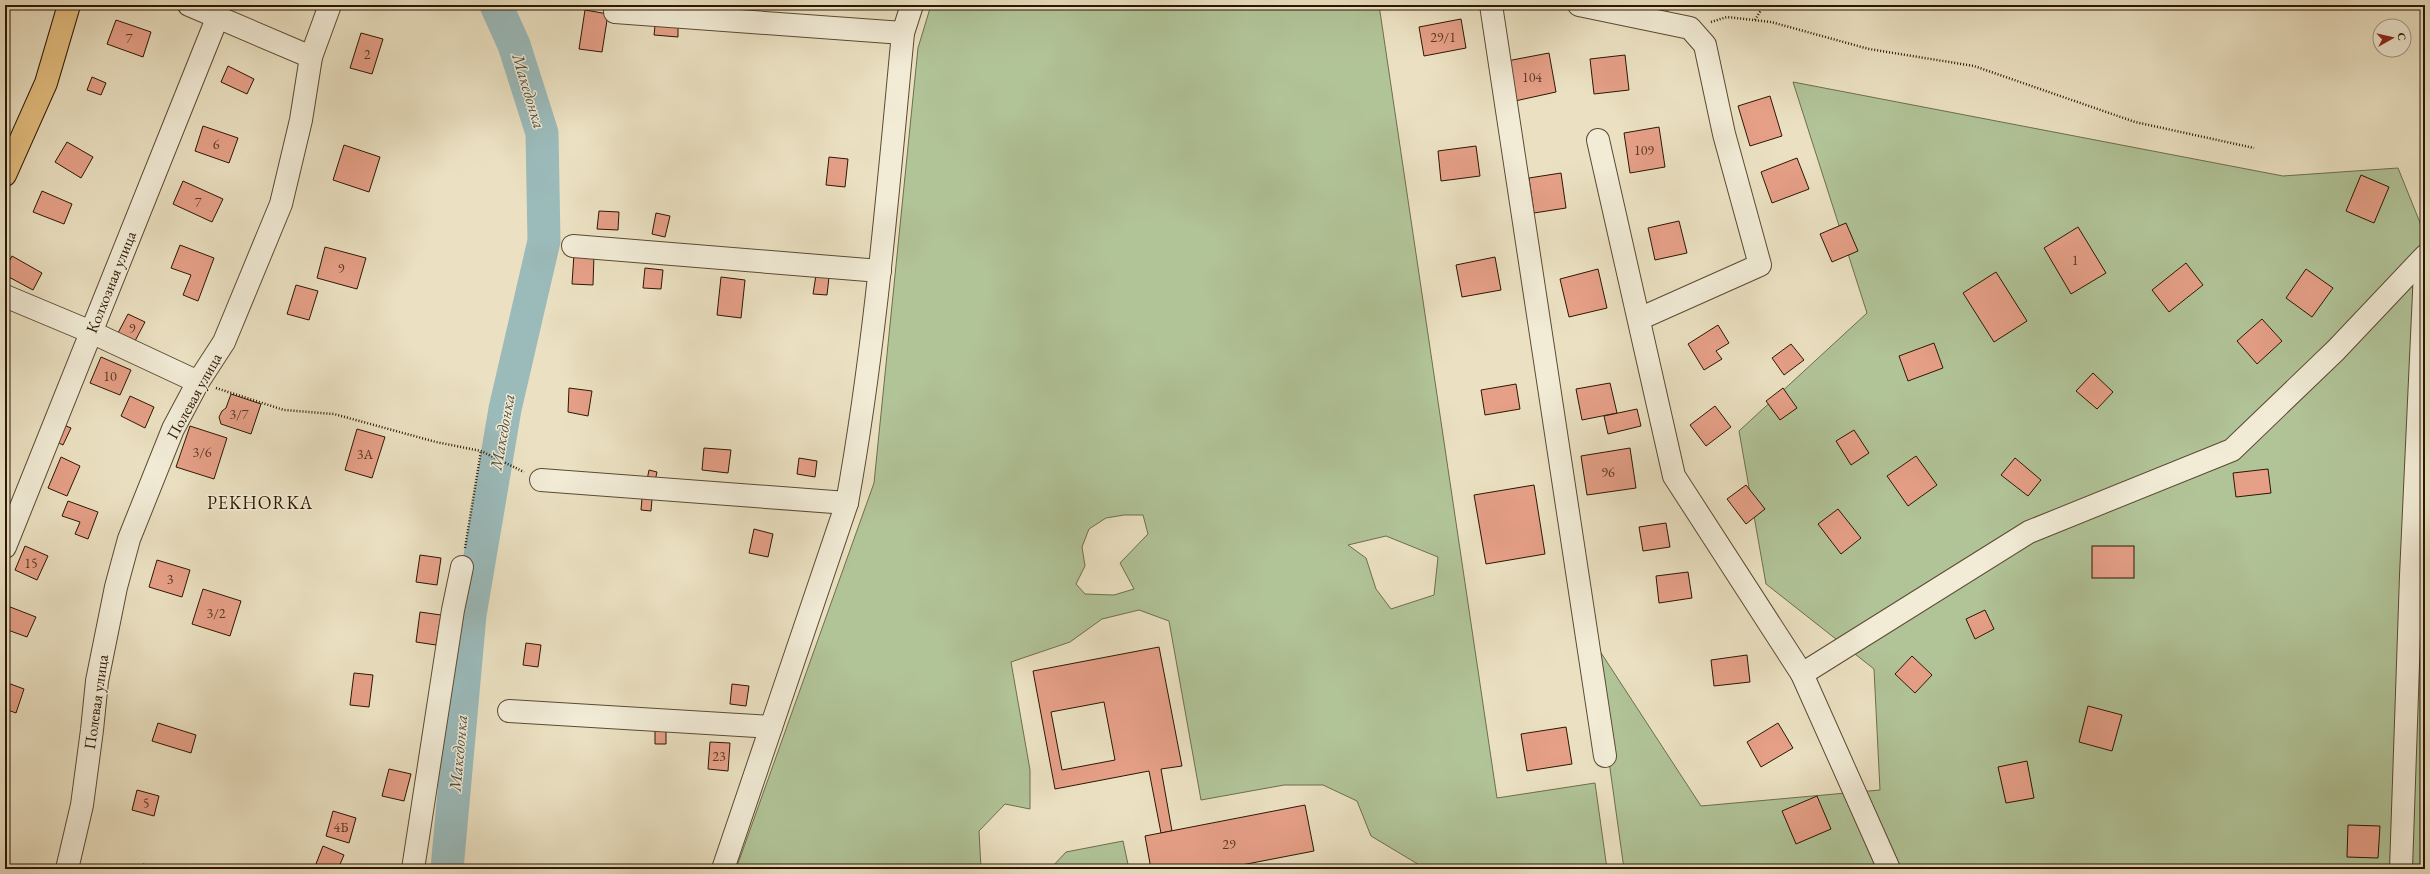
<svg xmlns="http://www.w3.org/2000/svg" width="2430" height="874" font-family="'EB Garamond',serif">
<rect width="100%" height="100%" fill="#ebe1c2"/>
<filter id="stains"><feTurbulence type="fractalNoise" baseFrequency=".005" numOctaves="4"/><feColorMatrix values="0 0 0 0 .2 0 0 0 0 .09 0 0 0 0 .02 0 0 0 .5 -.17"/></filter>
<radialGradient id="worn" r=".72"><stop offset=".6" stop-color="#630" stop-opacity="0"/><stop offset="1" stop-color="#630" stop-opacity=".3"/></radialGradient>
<!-- green -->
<g fill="#b1c498" stroke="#6e6e4d" fill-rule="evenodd">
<path d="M931,5H1379L1497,798L1595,783L1607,869H1426L1371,836L1357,801L1323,785H1284L1201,800L1169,621L1139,610L1102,619L1070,642L1011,662L1030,770V809L1005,804L979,831L981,869H736L874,483L918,48ZM1124,515H1143L1148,534L1120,563L1134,589L1114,595L1085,594L1076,584L1085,566L1082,547L1089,529L1106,518ZM1386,536L1438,557L1434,595L1391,609L1376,589L1366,558L1348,545Z"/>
<polygon points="1589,5 1672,5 1666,13"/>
<polygon points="1793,82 2283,176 2398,168 2425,235 2425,869 1624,869 1592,639 1701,806 1880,790 1874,669 1766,584 1739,431 1867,313"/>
<polygon points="1123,841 1129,869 1052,869 1052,867 1066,852"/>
</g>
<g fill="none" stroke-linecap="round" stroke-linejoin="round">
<!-- river -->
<polyline stroke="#9bbbbb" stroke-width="33" points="447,869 470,615 505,409 544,241 542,133 514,45 496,5"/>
</g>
<!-- building -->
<g fill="#e6a088" stroke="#2b1702" fill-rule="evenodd">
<polygon points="585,10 608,14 602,52 579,49"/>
<polygon points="1461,19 1466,48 1424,56 1419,27"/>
<polygon points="116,20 151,32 143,57 107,44"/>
<polygon points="655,26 678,27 678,37 654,35"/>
<polygon points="361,33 383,39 372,74 350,68"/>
<polygon points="1549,53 1556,92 1515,101 1507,61"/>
<polygon points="1625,55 1629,90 1594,94 1590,59"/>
<polygon points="228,66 254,79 247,94 221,82"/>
<polygon points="92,77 106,83 101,95 87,90"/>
<polygon points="1770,96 1782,136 1750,146 1738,106"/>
<polygon points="203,126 238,138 229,163 195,151"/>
<polygon points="1659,127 1665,167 1630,173 1624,133"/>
<polygon points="67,142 93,157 81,178 55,162"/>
<polygon points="344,145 380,157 369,192 333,180"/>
<polygon points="1476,146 1480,176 1441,181 1438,151"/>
<polygon points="829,157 848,159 845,187 826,185"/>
<polygon points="1797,158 1809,189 1772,203 1761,172"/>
<polygon points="1561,173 1566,208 1534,213 1529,178"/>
<polygon points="2361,175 2389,187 2374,223 2346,211"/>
<polygon points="183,181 223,199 212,222 173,204"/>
<polygon points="42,191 72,204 64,224 33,212"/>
<polygon points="599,211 619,212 618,230 597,229"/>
<polygon points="656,213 670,216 665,237 652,234"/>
<polygon points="1679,221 1687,253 1655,260 1648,228"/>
<polygon points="1846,223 1858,251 1832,262 1820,234"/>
<polygon points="2078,227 2106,273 2071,294 2044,248"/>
<polygon points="180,245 214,258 198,301 183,295 191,275 171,268"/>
<polygon points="325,247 366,258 357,289 317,278"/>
<polygon points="574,254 594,255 593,285 572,284"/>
<polygon points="12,256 42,273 33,290 5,275 5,269"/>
<polygon points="1495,257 1501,290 1462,297 1456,265"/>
<polygon points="2186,263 2203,285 2169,312 2152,290"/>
<polygon points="645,268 663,270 661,289 643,288"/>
<polygon points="1598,269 1607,308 1569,317 1560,279"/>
<polygon points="2306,269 2333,288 2312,317 2286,298"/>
<polygon points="1996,272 2027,321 1994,342 1963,293"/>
<polygon points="816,275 829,277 827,295 813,294"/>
<polygon points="721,277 745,280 741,318 717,315"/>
<polygon points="296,285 318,291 309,320 287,314"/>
<polygon points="128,314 145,322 135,341 118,333"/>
<polygon points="2262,319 2282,341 2257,364 2237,341"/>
<polygon points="1718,325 1729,343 1716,351 1722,359 1704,370 1688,344"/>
<polygon points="1934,343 1943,368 1908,381 1899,356"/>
<polygon points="1791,344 1804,360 1784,375 1772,358"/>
<polygon points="101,357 131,370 120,395 90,383"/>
<polygon points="2093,373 2113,392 2097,409 2076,391"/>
<polygon points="1610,383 1617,413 1582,420 1576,389"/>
<polygon points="1516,384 1520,409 1485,415 1481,390"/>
<polygon points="569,388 592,391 588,416 568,412"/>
<polygon points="1783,388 1797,408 1780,420 1766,401"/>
<polygon points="231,394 261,404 251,434 221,424 219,417 222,411 226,408"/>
<polygon points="130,396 154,407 145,428 121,416"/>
<polygon points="1715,406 1731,427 1706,446 1690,425"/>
<polygon points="1637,409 1641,426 1608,434 1604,416"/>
<polygon points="59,423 71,428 63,445 51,439"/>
<polygon points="190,426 227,438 214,479 176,467"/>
<polygon points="357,429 385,437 372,478 345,470"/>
<polygon points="1854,430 1869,453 1851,465 1836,441"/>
<polygon points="704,448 731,450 728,473 702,470"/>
<polygon points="1630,448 1636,488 1587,495 1581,456"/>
<polygon points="1916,456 1937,485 1908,506 1887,476"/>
<polygon points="61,457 80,466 67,496 48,488"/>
<polygon points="799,458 817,461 815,477 797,474"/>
<polygon points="2015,458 2041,480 2028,496 2001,475"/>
<polygon points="2268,469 2271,493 2236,497 2233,473"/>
<polygon points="649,470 657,472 655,481 647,480"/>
<polygon points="1534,485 1545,554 1486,564 1474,495"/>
<polygon points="1746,485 1765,509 1746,524 1727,499"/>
<polygon points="642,498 652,499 651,511 641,510"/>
<polygon points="68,501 98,512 88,539 75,534 80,522 62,516"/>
<polygon points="1838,509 1861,538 1841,554 1818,524"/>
<polygon points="1666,523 1670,547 1643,551 1639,527"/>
<polygon points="754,529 773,534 768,557 749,553"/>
<polygon points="25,546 48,556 37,580 15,570"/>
<rect x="2092" y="546" width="42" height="32"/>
<polygon points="420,555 441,558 437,585 416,582"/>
<polygon points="157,560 190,570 182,597 149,587"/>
<polygon points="1688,572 1692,598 1659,603 1656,576"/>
<polygon points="203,589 241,601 230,636 192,624"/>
<polygon points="2422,600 2425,600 2425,650"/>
<polygon points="5,605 36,617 27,637 5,629"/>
<polygon points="1985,610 1994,629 1975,639 1966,619"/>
<polygon points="420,612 441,615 436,645 416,642"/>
<polygon points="526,643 541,645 538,667 523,665"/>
<path d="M1159,647L1182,766L1161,769L1172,831L1161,833L1149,771L1055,789L1033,671ZM1104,702L1115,760L1062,770L1051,712Z"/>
<polygon points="1747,655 1750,682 1714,686 1711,660"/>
<polygon points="1912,656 1932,675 1915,693 1895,674"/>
<polygon points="354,673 373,675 369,707 350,705"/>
<polygon points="5,682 24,689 16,713 5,709"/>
<polygon points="732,684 749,686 746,706 730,704"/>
<polygon points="2088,706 2122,715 2112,751 2079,742"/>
<polygon points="158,723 196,735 191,753 152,741"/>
<polygon points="1778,723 1793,748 1761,767 1747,742"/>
<polygon points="1566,727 1572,764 1527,771 1521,734"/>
<polygon points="655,728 666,729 666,744 655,744"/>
<polygon points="710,742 730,743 728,771 708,769"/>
<polygon points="2027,761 2034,798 2006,803 1998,767"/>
<polygon points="389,769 411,774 404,801 382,796"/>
<polygon points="137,790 159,796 154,816 132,810"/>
<polygon points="1817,796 1831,829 1796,844 1782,811"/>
<polygon points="1305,805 1314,851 1221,869 1151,869 1145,836"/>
<polygon points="333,811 356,818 349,843 326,836"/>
<polygon points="2348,825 2380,826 2378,858 2347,857"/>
<polygon points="323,846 344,855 338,869 314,869"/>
<polygon points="143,864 167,869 141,869"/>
</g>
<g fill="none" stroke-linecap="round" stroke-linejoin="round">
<defs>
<g id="minor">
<polyline points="189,5 311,57"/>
<polyline points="616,5 615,12 903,33"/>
<polyline points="1491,5 1605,756"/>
<polyline points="1579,5 1690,28 1705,45 1724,134 1760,265 1639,319"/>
<polyline points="1598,140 1674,476 1802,674 1889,869"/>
<polyline points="573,246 880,271"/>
<polyline points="5,296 91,332 198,382"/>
<polyline points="541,480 847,503"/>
<polyline points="5,547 218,16"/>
<polyline points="1802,674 2029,532 2232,450 2336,350 2425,256"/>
<polyline points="509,711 771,727"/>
<polyline points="67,869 82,805 92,730 97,681 116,587 129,539 173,429 198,382 224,342 281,204 301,120 311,57 330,5"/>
<polyline points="413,869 453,610 462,567"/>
<path d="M723,869L847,503C875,348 888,190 903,33L912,5"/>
<polyline points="2401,869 2411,576 2425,271"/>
</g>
<polyline id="major" points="5,175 46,83 69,5"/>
</defs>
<!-- minor casing -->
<use href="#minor" stroke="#5b4a32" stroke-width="24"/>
<!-- major casing -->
<use href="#major" stroke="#2b1702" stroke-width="24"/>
<!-- path -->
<g stroke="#2b1702" stroke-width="2.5" stroke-dasharray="1 2" stroke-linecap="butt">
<polyline points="1755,20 1764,5"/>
<polyline points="1711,22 1727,17 1771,22 1869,49 1974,66 2135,122 2254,148"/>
<polyline points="216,388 284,410 334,414 436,442 481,451 524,472"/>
<polyline points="465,548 481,451"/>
</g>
<!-- minor -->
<use href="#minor" stroke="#f2ecd7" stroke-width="22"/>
<!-- major -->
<use href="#major" stroke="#e6c081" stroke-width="22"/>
</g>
<g text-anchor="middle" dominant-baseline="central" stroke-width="3" stroke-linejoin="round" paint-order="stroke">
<!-- number labels -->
<g font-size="14" fill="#5a3924">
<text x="1443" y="37">29/1</text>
<text x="129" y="38">7</text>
<text x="367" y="54">2</text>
<text x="1532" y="77">104</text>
<text x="216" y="144">6</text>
<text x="1644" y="150">109</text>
<text x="198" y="202">7</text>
<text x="2075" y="260">1</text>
<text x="341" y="268">9</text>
<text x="132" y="328">9</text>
<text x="110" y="376">10</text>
<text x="239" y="414">3/7</text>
<text x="202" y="452">3/6</text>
<text x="365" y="454">3А</text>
<text x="1608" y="472">96</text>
<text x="31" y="563">15</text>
<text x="170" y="579">3</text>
<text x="216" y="613">3/2</text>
<text x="719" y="756">23</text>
<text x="146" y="803">5</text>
<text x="341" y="827">4Б</text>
<text x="1229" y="844">29</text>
</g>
<!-- street labels -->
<g font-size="16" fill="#2b1702" stroke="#f2ecd7">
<text transform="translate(111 282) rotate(-68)">Колхозная улица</text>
<text transform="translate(194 396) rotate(-61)">Полевая улица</text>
<text transform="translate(96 702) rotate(-82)">Полевая улица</text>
</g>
<!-- water labels -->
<g font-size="17" font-style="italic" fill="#525043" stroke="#f2ecd7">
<text transform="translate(529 91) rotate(73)">Македонка</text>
<text transform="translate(502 432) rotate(-80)">Македонка</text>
<text transform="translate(458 753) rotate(-85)">Македонка</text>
</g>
<!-- quarter labels -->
<g font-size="18" letter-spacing="1" fill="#2b1702" stroke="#f2ecd7">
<text x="260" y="502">PEKHORKA</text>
</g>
</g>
<!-- margin -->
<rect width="2430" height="874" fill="none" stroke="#ebe1c2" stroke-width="20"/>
<rect x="6" y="6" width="2418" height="862" fill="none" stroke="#2b1702" stroke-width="2"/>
<rect x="10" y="10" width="2410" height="854" fill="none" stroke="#2b1702"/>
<!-- north arrow -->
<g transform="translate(2392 38) rotate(82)"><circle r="19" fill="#f2ecd7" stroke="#a29782"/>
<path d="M0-3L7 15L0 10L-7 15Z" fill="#8f2418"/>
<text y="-6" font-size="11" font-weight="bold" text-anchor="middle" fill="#2b1702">С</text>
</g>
<rect width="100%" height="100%" filter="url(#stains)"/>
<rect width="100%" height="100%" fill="url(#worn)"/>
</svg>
